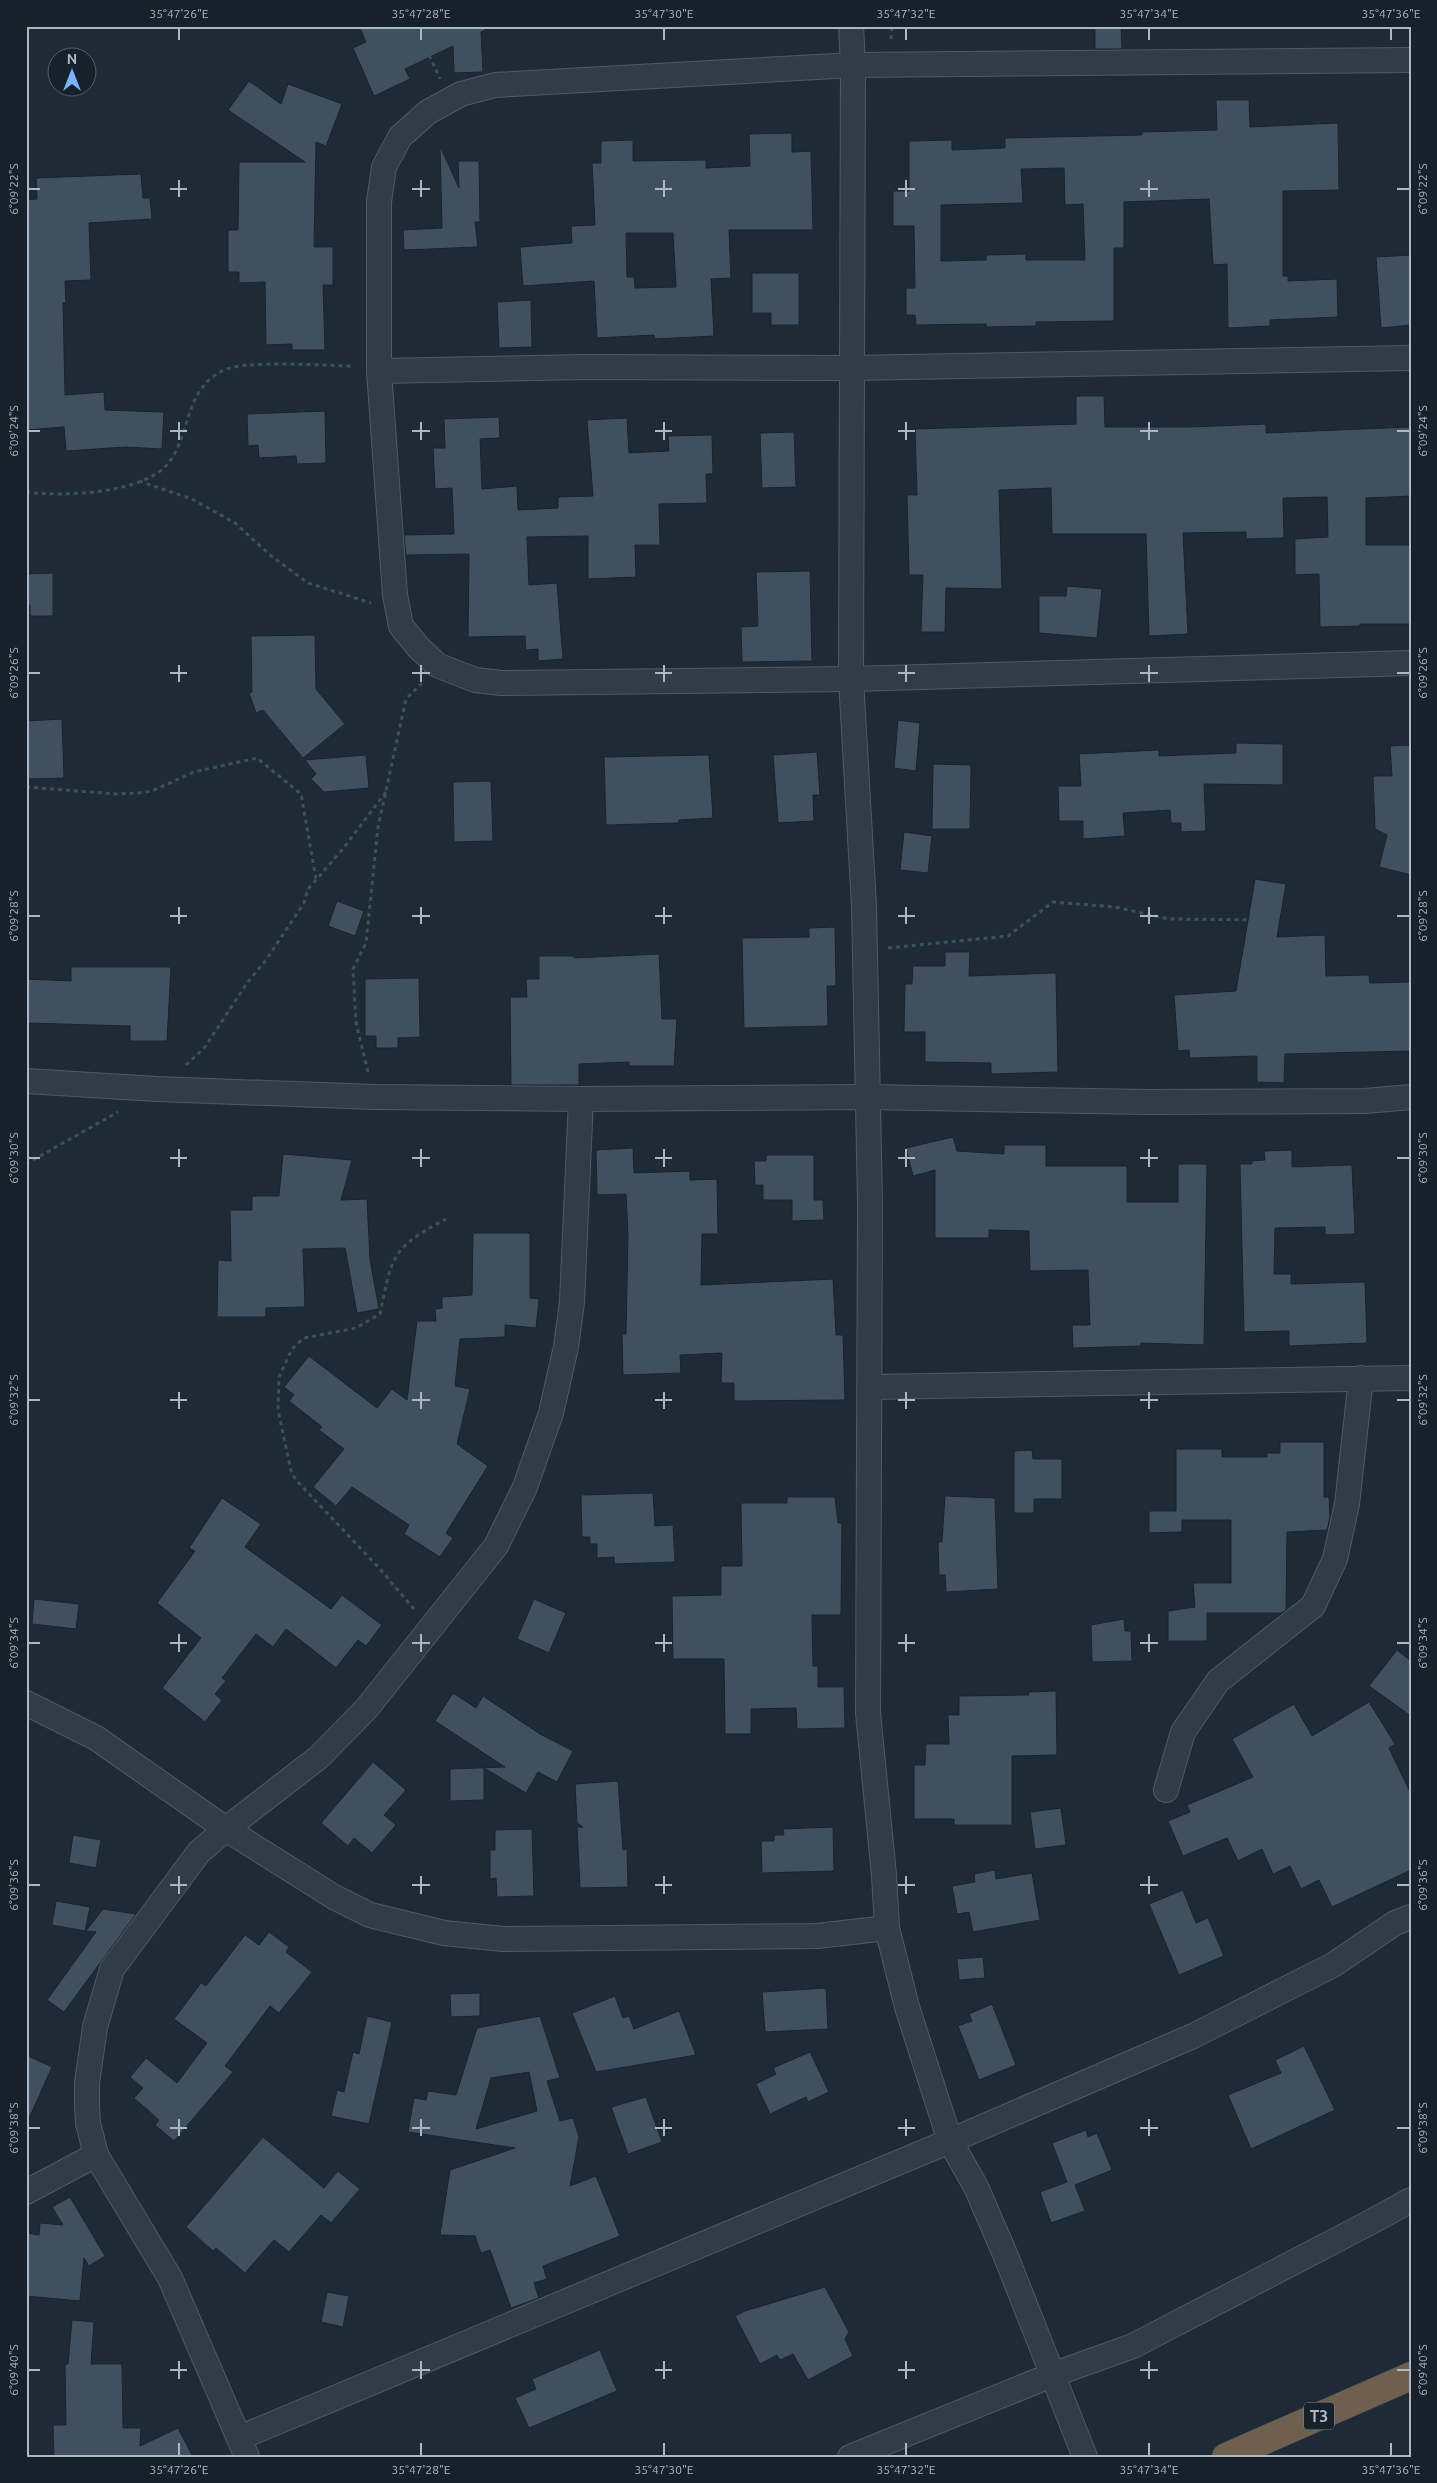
<svg xmlns="http://www.w3.org/2000/svg" width="1437" height="2483" font-family="Ubuntu,sans-serif">
<rect width="100%" height="100%" fill="#1e2b37"/>
<!-- building -->
<g fill="#41505f" stroke="#19232e" fill-rule="evenodd">
<polygon points="359,26 493,26 481,32 483,72 454,73 453,46 405,69 410,79 374,96 353,48 366,42"/>
<polygon points="1095,26 1121,26 1122,49 1095,49"/>
<polygon points="249,81 281,104 288,84 342,104 326,146 316,142 314,247 333,247 333,285 323,285 325,350 292,350 292,344 266,345 265,282 239,283 239,272 228,272 228,230 238,230 239,162 305,162 228,110"/>
<path d="M1216,100H1249L1250,127L1338,123L1339,190L1283,191V276H1288V281L1337,279L1338,317L1270,320V326L1228,328L1227,264L1213,265L1209,199L1124,202V248H1114V321L1036,322V326L987,327L986,324L916,325L915,315H906V288H915L914,226H893V191H909V141L952,140V150L1005,148V138L1142,135V132L1217,130ZM1064,168L1065,205L1083,204L1085,260H1026V254L986,255V260L941,261V205L1023,203L1021,169Z"/>
<path d="M792,133V152L811,151L813,230H729L731,278L711,279L714,336L654,339V335L597,338L594,281L523,286L520,247L572,243L571,226L595,225L592,163H601V141L633,140V161L706,160V168L750,166L749,134ZM626,233H673L676,287L635,288L634,277H627Z"/>
<polygon points="440,146 459,188 458,161 479,161 480,222 475,222 478,247 404,250 403,230 442,228"/>
<polygon points="141,174 143,198 150,198 152,219 89,223 91,280 65,281 66,303 63,303 65,395 104,392 105,410 164,412 162,449 126,447 66,451 64,427 26,430 26,200 37,199 36,178"/>
<polygon points="1411,255 1411,325 1381,328 1376,257"/>
<polygon points="752,273 799,273 799,325 771,325 771,313 752,313"/>
<polygon points="531,300 532,347 499,348 497,302"/>
<polygon points="1076,396 1104,396 1105,427 1190,427 1266,424 1266,433 1411,427 1411,496 1366,498 1366,545 1411,545 1411,624 1360,624 1360,626 1320,627 1319,574 1295,575 1295,539 1328,537 1327,497 1283,498 1284,538 1246,539 1246,532 1183,533 1188,634 1149,636 1146,534 1052,534 1051,488 999,490 1002,589 946,588 945,632 921,632 923,575 909,575 907,495 917,495 915,429 1076,424"/>
<polygon points="325,411 326,463 297,464 296,456 259,458 258,445 248,446 247,414"/>
<polygon points="499,417 500,438 480,439 482,489 517,486 518,510 558,508 558,497 593,496 587,420 627,418 629,453 669,451 668,436 712,435 713,474 706,474 707,503 659,504 660,545 635,545 636,577 588,579 588,536 527,537 529,585 557,583 563,659 538,661 538,649 526,650 525,636 468,637 469,554 406,555 404,535 454,534 452,488 435,489 433,448 445,448 444,419"/>
<polygon points="794,432 796,487 762,488 760,433"/>
<polygon points="810,571 812,661 742,662 741,627 758,626 756,572"/>
<polygon points="53,573 53,616 30,616 30,605 26,605 26,574"/>
<polygon points="1067,586 1102,589 1097,638 1039,633 1039,596 1066,596"/>
<polygon points="315,635 316,689 345,724 303,758 263,710 256,713 249,693 252,692 251,636"/>
<polygon points="62,719 64,778 26,779 26,721"/>
<polygon points="898,720 920,723 916,771 894,768"/>
<polygon points="1236,743 1283,744 1283,785 1204,784 1206,831 1181,832 1181,823 1171,823 1170,810 1123,813 1125,836 1083,839 1083,821 1059,821 1058,786 1081,786 1079,754 1159,750 1159,756 1236,753"/>
<polygon points="1411,745 1411,875 1379,867 1387,835 1375,829 1373,776 1392,776 1390,746"/>
<polygon points="817,752 820,795 813,795 814,821 778,823 773,755"/>
<polygon points="366,755 369,788 324,792 311,779 316,774 305,760"/>
<polygon points="709,755 713,818 679,820 679,823 606,825 604,757"/>
<polygon points="933,764 971,765 970,829 932,829"/>
<polygon points="491,781 493,841 454,842 453,782"/>
<polygon points="904,832 932,836 928,873 900,870"/>
<polygon points="1255,879 1286,884 1277,937 1325,935 1326,976 1369,975 1370,983 1411,982 1411,1051 1285,1054 1284,1083 1257,1082 1257,1056 1190,1058 1189,1050 1178,1051 1174,995 1236,991"/>
<polygon points="337,901 364,911 355,936 328,926"/>
<polygon points="835,927 836,986 827,986 828,1026 744,1028 742,938 809,937 809,928"/>
<polygon points="945,952 970,952 969,976 1056,973 1058,1072 991,1074 991,1063 925,1062 925,1032 904,1032 905,984 912,984 913,966 945,966"/>
<polygon points="659,954 662,1019 677,1019 674,1066 629,1066 629,1062 579,1064 579,1085 511,1085 510,997 527,997 526,979 539,979 539,956 574,956 574,958"/>
<polygon points="71,967 171,967 167,1041 130,1041 130,1026 26,1023 26,979 71,981"/>
<polygon points="419,978 420,1037 398,1038 398,1048 376,1048 376,1036 365,1036 365,979"/>
<polygon points="953,1137 957,1151 1004,1154 1004,1145 1046,1145 1046,1166 1127,1166 1127,1202 1178,1202 1178,1164 1207,1164 1204,1345 1141,1343 1141,1346 1073,1348 1072,1325 1090,1325 1088,1270 1030,1271 1029,1231 989,1230 989,1238 935,1238 935,1170 913,1176 906,1148"/>
<polygon points="633,1148 634,1173 690,1171 690,1180 717,1179 718,1234 702,1234 701,1285 833,1279 836,1335 843,1335 845,1400 734,1401 734,1383 721,1383 722,1353 680,1355 681,1373 623,1375 622,1334 626,1334 628,1235 626,1194 597,1195 596,1150"/>
<polygon points="1292,1150 1292,1167 1352,1165 1355,1234 1325,1235 1325,1227 1275,1228 1274,1274 1291,1274 1291,1284 1365,1282 1367,1343 1289,1346 1289,1331 1244,1332 1240,1164 1252,1164 1252,1161 1265,1160 1264,1151"/>
<polygon points="283,1154 352,1160 341,1200 367,1199 370,1260 379,1309 357,1313 345,1248 303,1249 305,1307 266,1308 266,1317 217,1317 218,1260 231,1261 230,1210 252,1210 252,1196 279,1196"/>
<polygon points="766,1155 814,1155 814,1200 823,1200 824,1220 792,1221 792,1200 763,1200 763,1185 755,1185 754,1161 766,1161"/>
<polygon points="473,1233 530,1233 530,1298 539,1299 536,1328 505,1325 505,1337 460,1339 455,1386 470,1389 457,1444 488,1466 446,1533 453,1538 440,1557 404,1534 409,1525 352,1487 336,1506 313,1487 344,1449 319,1430 322,1427 289,1401 294,1395 284,1387 309,1356 377,1408 392,1389 407,1400 417,1321 436,1321 435,1309 442,1308 442,1297 472,1295"/>
<polygon points="1280,1442 1324,1442 1324,1497 1329,1497 1330,1517 1327,1530 1287,1532 1286,1610 1281,1613 1207,1613 1207,1641 1168,1641 1168,1611 1195,1607 1193,1583 1231,1583 1231,1520 1182,1520 1182,1532 1149,1533 1149,1511 1176,1511 1176,1449 1222,1449 1222,1457 1267,1457 1267,1453 1280,1453"/>
<polygon points="1032,1450 1033,1459 1062,1459 1062,1499 1034,1499 1034,1513 1014,1513 1014,1451"/>
<polygon points="653,1493 655,1526 673,1525 675,1562 614,1564 614,1557 597,1558 597,1544 590,1544 590,1537 582,1537 581,1495"/>
<polygon points="945,1496 995,1498 998,1589 946,1592 945,1575 939,1575 938,1542 942,1542"/>
<polygon points="787,1497 835,1497 838,1523 842,1523 841,1615 812,1615 813,1666 818,1666 818,1687 844,1687 845,1728 797,1729 796,1708 751,1709 751,1734 725,1734 724,1659 673,1659 672,1596 721,1595 721,1566 742,1566 741,1503 787,1503"/>
<polygon points="222,1498 261,1524 245,1547 331,1609 342,1595 382,1625 366,1646 358,1640 336,1668 286,1629 273,1647 256,1634 222,1678 226,1681 215,1694 222,1700 205,1722 162,1688 201,1638 157,1603 195,1551 189,1548"/>
<polygon points="34,1599 79,1604 76,1629 32,1624"/>
<polygon points="534,1599 566,1613 549,1653 517,1639"/>
<polygon points="1124,1619 1125,1631 1131,1631 1132,1661 1092,1662 1091,1625"/>
<polygon points="1397,1650 1411,1661 1411,1716 1369,1686"/>
<polygon points="1056,1691 1057,1755 1012,1756 1012,1825 954,1825 954,1819 914,1819 914,1765 925,1765 926,1744 949,1744 948,1715 959,1715 959,1696 1029,1695 1028,1692"/>
<polygon points="453,1693 476,1708 483,1696 540,1734 573,1751 557,1782 538,1772 526,1793 484,1768 484,1800 450,1801 450,1769 505,1767 435,1721"/>
<polygon points="1369,1702 1395,1744 1389,1748 1411,1794 1411,1870 1332,1907 1319,1880 1301,1889 1290,1866 1273,1874 1262,1849 1238,1861 1227,1838 1183,1856 1168,1821 1190,1812 1187,1805 1253,1777 1232,1739 1294,1704 1312,1736"/>
<polygon points="373,1762 406,1790 384,1815 396,1825 372,1853 354,1838 348,1846 321,1823"/>
<polygon points="618,1781 623,1850 627,1849 628,1887 580,1888 577,1827 583,1827 577,1823 575,1784"/>
<polygon points="1061,1808 1066,1845 1035,1849 1030,1812"/>
<polygon points="833,1827 834,1871 762,1873 761,1841 774,1841 774,1835 784,1835 783,1829"/>
<polygon points="532,1829 534,1896 497,1897 496,1878 490,1879 490,1850 495,1850 495,1830"/>
<polygon points="73,1835 101,1840 96,1868 69,1863"/>
<polygon points="995,1870 996,1879 1032,1873 1040,1920 973,1932 969,1912 957,1914 952,1886 975,1882 974,1874"/>
<polygon points="1183,1890 1196,1923 1208,1918 1224,1956 1179,1975 1149,1904"/>
<polygon points="56,1901 90,1907 85,1931 52,1925"/>
<polygon points="103,1909 136,1914 64,2012 47,2000 96,1932 86,1931"/>
<polygon points="269,1932 289,1947 286,1952 312,1972 279,2013 270,2006 225,2066 233,2072 174,2141 155,2125 159,2120 134,2098 143,2088 130,2077 146,2058 177,2083 207,2043 174,2019 201,1983 206,1986 245,1935 259,1945"/>
<polygon points="983,1957 985,1978 959,1980 957,1959"/>
<polygon points="826,1988 828,2029 765,2032 762,1992"/>
<polygon points="480,1993 480,2016 451,2017 450,1994"/>
<polygon points="615,1996 623,2018 629,2016 634,2029 679,2011 696,2055 596,2072 572,2013"/>
<polygon points="992,2004 1016,2065 979,2080 958,2026 972,2021 969,2014"/>
<polygon points="367,2016 392,2022 369,2124 331,2116 337,2090 344,2092 353,2052 359,2054"/>
<path d="M540,2016L560,2078L547,2081L560,2121L573,2118L579,2137L570,2186L596,2176L620,2236L543,2266L547,2279L534,2283L539,2298L511,2308L490,2250L481,2253L475,2236L440,2235L450,2170L515,2148L408,2132L414,2098L426,2100L428,2091L456,2095L477,2028ZM529,2072L537,2111L476,2129L491,2078Z"/>
<polygon points="1304,2046 1335,2110 1251,2149 1228,2095 1281,2073 1275,2060"/>
<polygon points="810,2052 829,2092 808,2102 806,2097 770,2114 756,2084 776,2074 773,2068"/>
<polygon points="26,2055 52,2067 26,2125"/>
<polygon points="646,2097 662,2142 628,2154 611,2107"/>
<polygon points="1086,2130 1088,2137 1097,2133 1112,2170 1075,2185 1085,2211 1051,2223 1040,2192 1067,2182 1052,2143"/>
<polygon points="263,2137 324,2188 338,2171 360,2189 331,2223 321,2215 289,2252 274,2240 245,2273 216,2248 213,2251 186,2227"/>
<polygon points="70,2197 105,2256 89,2266 84,2258 80,2301 26,2296 26,2233 39,2235 40,2223 63,2225 52,2207"/>
<polygon points="825,2287 849,2332 845,2339 853,2356 808,2380 793,2354 780,2360 777,2355 760,2364 735,2316 745,2311"/>
<polygon points="327,2292 349,2296 343,2327 321,2322"/>
<polygon points="72,2320 94,2322 91,2364 122,2364 123,2428 141,2428 140,2446 178,2428 193,2457 54,2457 53,2425 66,2425 65,2364 68,2364"/>
<polygon points="600,2350 617,2391 529,2428 515,2398 536,2389 532,2379"/>
</g>
<g fill="none" stroke-linecap="round" stroke-linejoin="round">
<defs>
<g id="street">
<polyline points="851,26 853,65 851,679 864,906 870,1203 868,1713 884,1875 887,1928 907,2007 950,2141 976,2187 1005,2254 1085,2457"/>
<polyline points="1411,60 853,65 495,85 461,94 428,112 400,137 384,167 379,202 379,371 395,595 401,626 418,647 437,665 475,680 501,683 851,679 1411,663"/>
<polyline points="379,371 587,367 851,368 1411,358"/>
<polyline points="26,1081 157,1089 374,1097 581,1099 868,1097 1147,1102 1365,1101 1411,1097"/>
<polyline points="870,1387 1411,1378"/>
<polyline points="26,1703 96,1738 226,1829 334,1897 370,1915 444,1933 503,1939 817,1936 887,1928"/>
<polyline points="1166,1790 1183,1732 1218,1681 1313,1606 1335,1559 1347,1504 1361,1378"/>
<polyline points="26,2192 96,2155"/>
<polyline points="239,2438 950,2141 1193,2036 1333,1965 1395,1923 1411,1917"/>
<polyline points="247,2457 170,2278 96,2155 88,2123 87,2105 87,2083 95,2027 112,1969 199,1852 226,1829 319,1757 367,1708 496,1546 525,1487 551,1413 566,1347 572,1302 581,1099"/>
<polyline points="850,2457 1052,2375 1133,2346 1369,2223 1411,2200"/>
</g>
<polyline id="highway" points="1226,2457 1411,2376"/>
</defs>
<!-- street casing -->
<use href="#street" stroke="#4f5a66" stroke-width="26"/>
<!-- highway casing -->
<use href="#highway" stroke="#3c4752" stroke-width="29"/>
<!-- path -->
<g stroke="#3a5353" stroke-width="3" stroke-dasharray="4 4" stroke-linecap="butt">
<polyline points="416,26 440,79"/>
<polyline points="891,39 892,26"/>
<polyline points="139,481 192,499 235,523 270,555 308,583 371,603"/>
<path d="M26,492C63,497 147,494 170,461C191,431 185,390 222,371C244,359 325,366 354,366"/>
<polyline points="26,787 116,794 139,793 152,791 194,772 257,758 301,794 316,879"/>
<polyline points="888,948 1008,936 1053,902 1115,907 1169,919 1280,920"/>
<polyline points="186,1065 205,1047 247,983 266,960 304,903 308,889 342,850 386,792"/>
<polyline points="368,1072 356,1023 353,969 366,943 378,827 406,699 422,683"/>
<polyline points="26,1164 118,1112"/>
<path d="M414,1609L379,1568L296,1480L291,1471L278,1410L279,1377L292,1349L304,1338L356,1328L380,1314C392,1256 391,1248 446,1219"/>
</g>
<!-- street -->
<use href="#street" stroke="#313c47" stroke-width="24"/>
<!-- highway -->
<use href="#highway" stroke="#6e5f4e" stroke-width="28"/>
</g>
<!-- ticks -->
<path fill="none" stroke="#abb7c5" stroke-width="2" d="M179,28V40M421,28V40M664,28V40M906,28V40M1149,28V40M1391,28V40M179,180V197M421,180V197M664,180V197M906,180V197M1149,180V197M28,189H40M170,189H187M412,189H430M655,189H672M898,189H915M1140,189H1158M1397,189H1410M179,422V440M421,422V440M664,422V440M906,422V440M1149,422V440M28,431H40M170,431H187M412,431H430M655,431H672M898,431H915M1140,431H1158M1397,431H1410M179,665V682M421,665V682M664,665V682M906,665V682M1149,665V682M28,673H40M170,673H187M412,673H430M655,673H672M898,673H915M1140,673H1158M1397,673H1410M179,907V924M421,907V924M664,907V924M906,907V924M1149,907V924M28,916H40M170,916H187M412,916H430M655,916H672M898,916H915M1140,916H1158M1397,916H1410M179,1149V1167M421,1149V1167M664,1149V1167M906,1149V1167M1149,1149V1167M28,1158H40M170,1158H187M412,1158H430M655,1158H672M898,1158H915M1140,1158H1158M1397,1158H1410M179,1392V1409M421,1392V1409M664,1392V1409M906,1392V1409M1149,1392V1409M28,1400H40M170,1400H187M412,1400H430M655,1400H672M898,1400H915M1140,1400H1158M1397,1400H1410M179,1634V1652M421,1634V1652M664,1634V1652M906,1634V1652M1149,1634V1652M28,1643H40M170,1643H187M412,1643H430M655,1643H672M898,1643H915M1140,1643H1158M1397,1643H1410M179,1876V1894M421,1876V1894M664,1876V1894M906,1876V1894M1149,1876V1894M28,1885H40M170,1885H187M412,1885H430M655,1885H672M898,1885H915M1140,1885H1158M1397,1885H1410M179,2119V2136M421,2119V2136M664,2119V2136M906,2119V2136M1149,2119V2136M28,2128H40M170,2128H187M412,2128H430M655,2128H672M898,2128H915M1140,2128H1158M1397,2128H1410M179,2361V2379M421,2361V2379M664,2361V2379M906,2361V2379M1149,2361V2379M28,2370H40M170,2370H187M412,2370H430M655,2370H672M898,2370H915M1140,2370H1158M1397,2370H1410M179,2443V2456M421,2443V2456M664,2443V2456M906,2443V2456M1149,2443V2456M1391,2443V2456"/>
<g text-anchor="middle" dominant-baseline="central" stroke-width="5" stroke-linejoin="round" paint-order="stroke">
<!-- shield labels -->
<rect fill="#17212c" stroke="#7f8a97" stroke-width="1" x="1304" y="2402.5" width="30" height="27" rx="4"/>
<g font-size="16" font-weight="bold" fill="#abb7c5">
<text x="1319" y="2416">T3</text>
</g>
</g>
<!-- border -->
<rect width="1437" height="2483" fill="none" stroke="#17212c" stroke-width="55"/>
<!-- north arrow -->
<g transform="translate(72 72)"><circle r="24" fill="#17212c" stroke="#525d69"/>
<path d="M0-4L9 19L0 12L-9 19Z" fill="#77b6fe"/>
<text y="-8" font-size="14" font-weight="bold" text-anchor="middle" fill="#abb7c5">N</text>
</g>
<rect x="28" y="28" width="1382" height="2428" fill="none" stroke="#abb7c5" stroke-width="2"/>
<g font-size="12" text-anchor="middle" fill="#abb7c5">
<text x="179" y="18">35°47'26"E</text>
<text x="421" y="18">35°47'28"E</text>
<text x="664" y="18">35°47'30"E</text>
<text x="906" y="18">35°47'32"E</text>
<text x="1149" y="18">35°47'34"E</text>
<text x="1391" y="18">35°47'36"E</text>
<text transform="translate(14 189) rotate(-90)" y="4">6°09'22"S</text>
<text transform="translate(1423 189) rotate(-90)" y="4">6°09'22"S</text>
<text transform="translate(14 431) rotate(-90)" y="4">6°09'24"S</text>
<text transform="translate(1423 431) rotate(-90)" y="4">6°09'24"S</text>
<text transform="translate(14 673) rotate(-90)" y="4">6°09'26"S</text>
<text transform="translate(1423 673) rotate(-90)" y="4">6°09'26"S</text>
<text transform="translate(14 916) rotate(-90)" y="4">6°09'28"S</text>
<text transform="translate(1423 916) rotate(-90)" y="4">6°09'28"S</text>
<text transform="translate(14 1158) rotate(-90)" y="4">6°09'30"S</text>
<text transform="translate(1423 1158) rotate(-90)" y="4">6°09'30"S</text>
<text transform="translate(14 1400) rotate(-90)" y="4">6°09'32"S</text>
<text transform="translate(1423 1400) rotate(-90)" y="4">6°09'32"S</text>
<text transform="translate(14 1643) rotate(-90)" y="4">6°09'34"S</text>
<text transform="translate(1423 1643) rotate(-90)" y="4">6°09'34"S</text>
<text transform="translate(14 1885) rotate(-90)" y="4">6°09'36"S</text>
<text transform="translate(1423 1885) rotate(-90)" y="4">6°09'36"S</text>
<text transform="translate(14 2128) rotate(-90)" y="4">6°09'38"S</text>
<text transform="translate(1423 2128) rotate(-90)" y="4">6°09'38"S</text>
<text transform="translate(14 2370) rotate(-90)" y="4">6°09'40"S</text>
<text transform="translate(1423 2370) rotate(-90)" y="4">6°09'40"S</text>
<text x="179" y="2474">35°47'26"E</text>
<text x="421" y="2474">35°47'28"E</text>
<text x="664" y="2474">35°47'30"E</text>
<text x="906" y="2474">35°47'32"E</text>
<text x="1149" y="2474">35°47'34"E</text>
<text x="1391" y="2474">35°47'36"E</text>
</g>
</svg>
